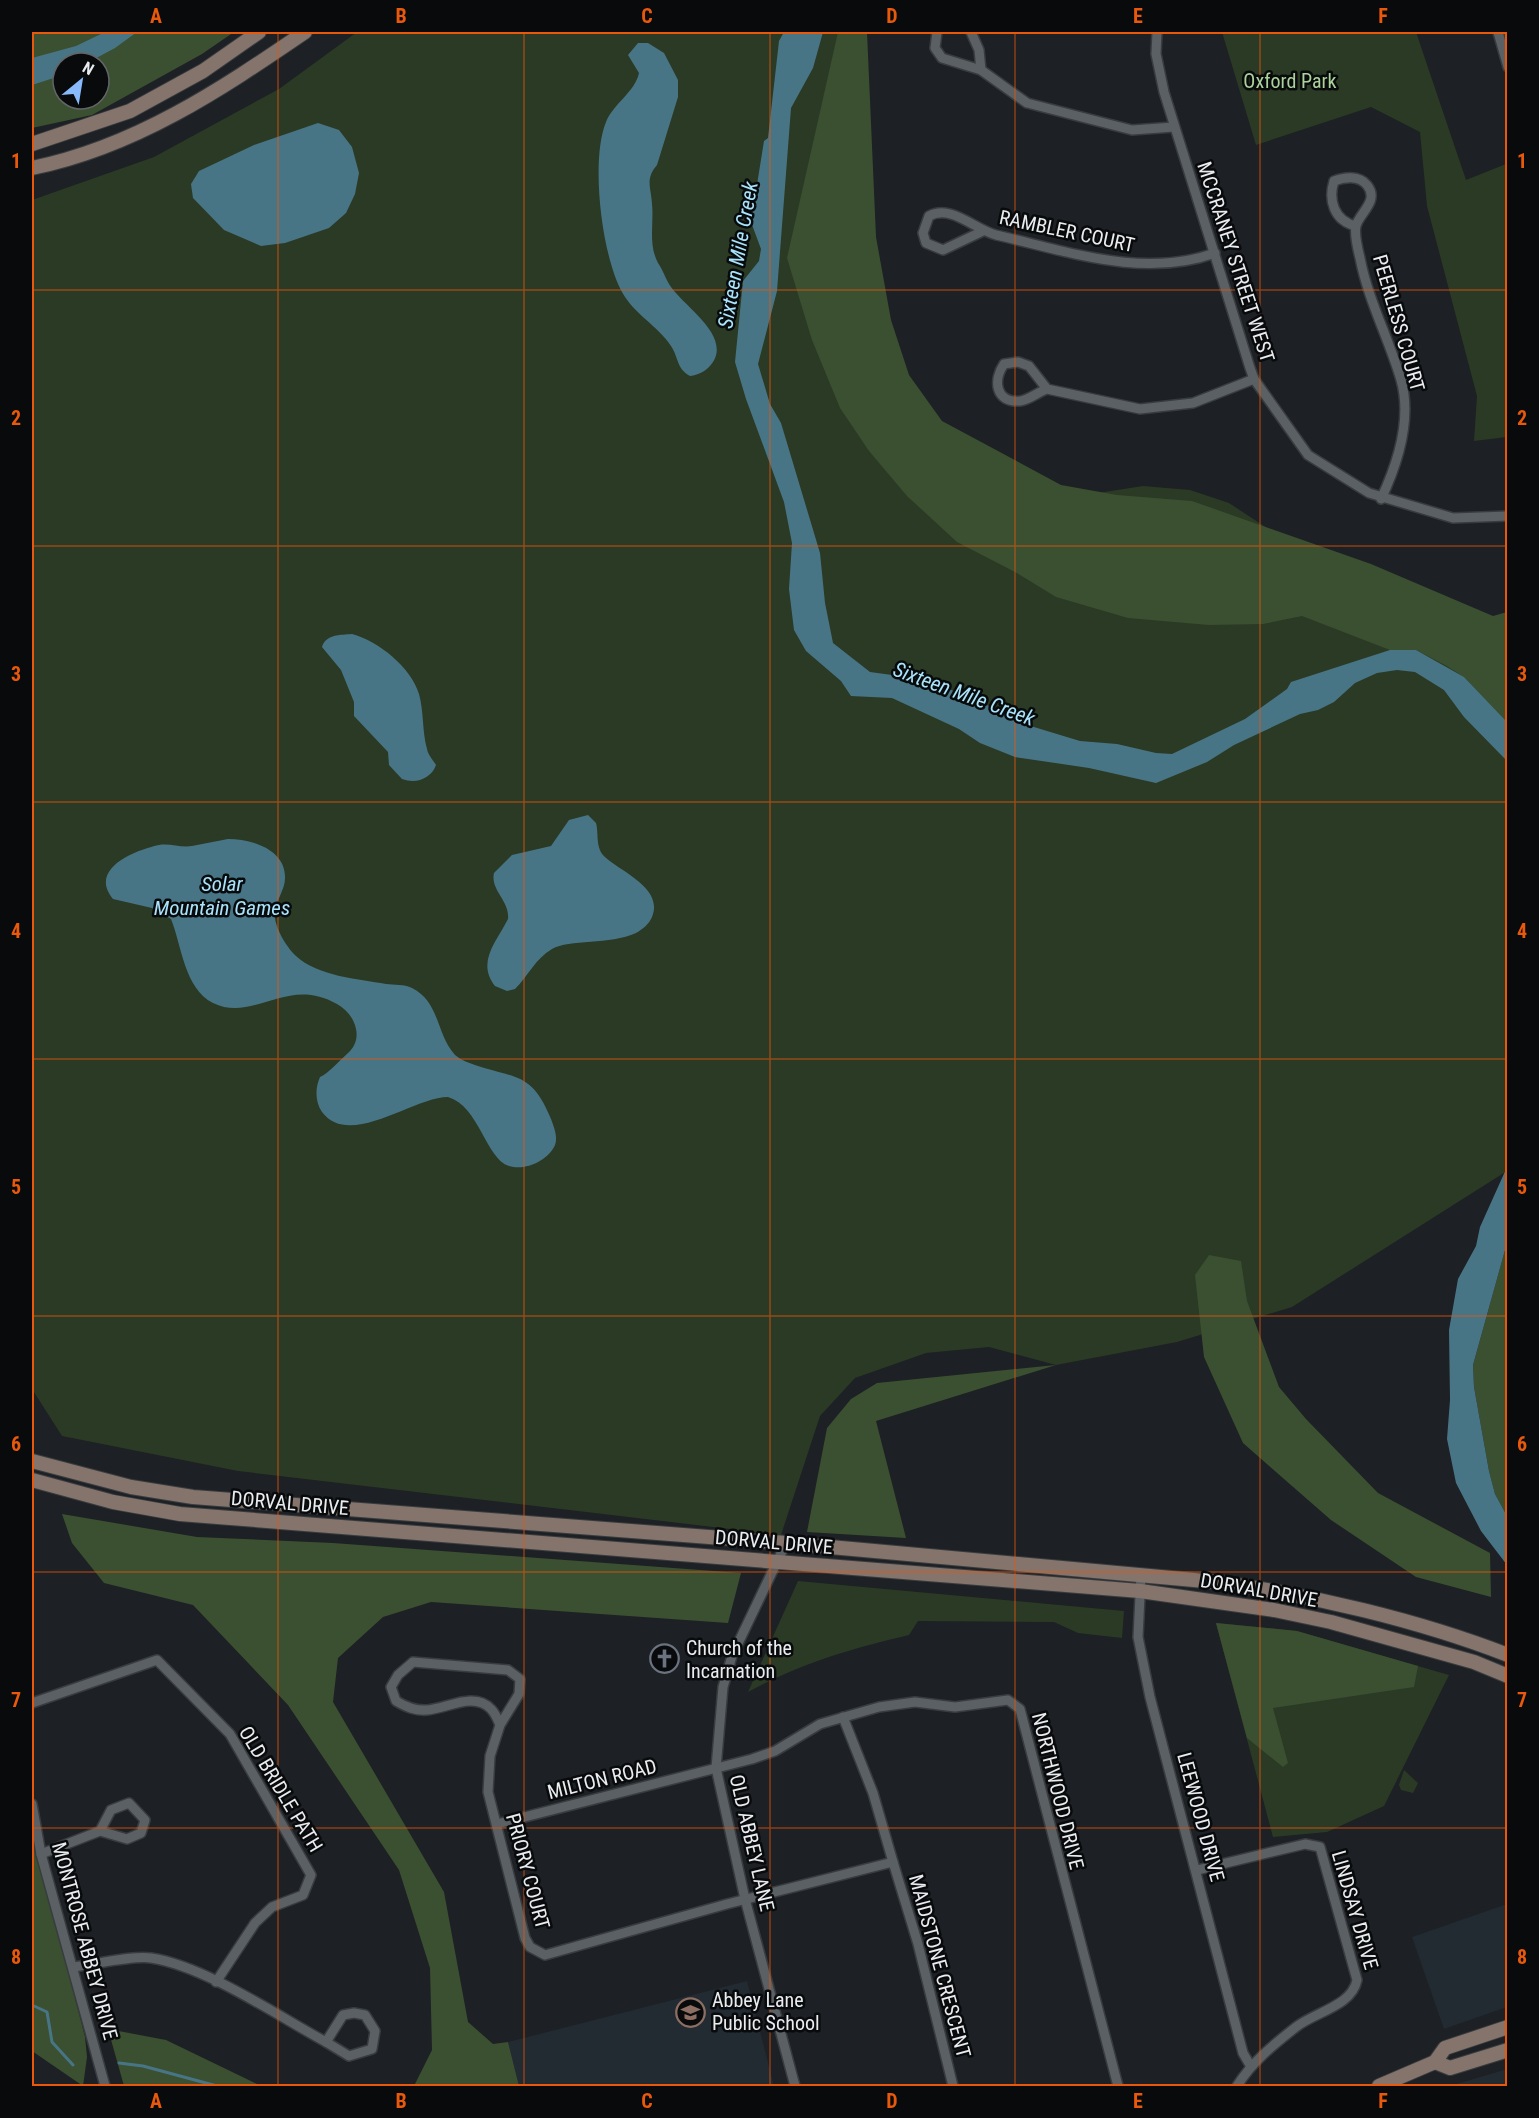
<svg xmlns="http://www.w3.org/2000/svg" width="1539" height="2118" font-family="'Roboto Condensed',sans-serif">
<rect width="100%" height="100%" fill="#1d2024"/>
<!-- built -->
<g fill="#222a32">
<polygon points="1507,1904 1507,2007 1444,2029 1412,1937"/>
<polygon points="747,1981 774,2086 519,2086 508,2042"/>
<polygon points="1507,2069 1507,2086 1449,2086 1450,2086"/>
</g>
<!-- green -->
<g fill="#2b3a24">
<polygon points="357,32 863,32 856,292 941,437 1072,497 1143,486 1190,490 1229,503 1305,553 1507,644 1507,1171 1292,1307 1177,1342 1056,1365 989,1347 926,1353 855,1378 820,1416 781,1535 238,1471 62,1436 32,1389 32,200 154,157 279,89"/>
<polygon points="1222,32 1416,32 1466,180 1506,164 1507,167 1507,437 1474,441 1477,396 1427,206 1420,132 1371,107 1256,145"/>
<path d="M798,1581L1124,1611L1122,1638L1078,1633L1054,1622L918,1621L909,1635C850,1649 802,1663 748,1692Z"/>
<polygon points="1216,1623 1297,1631 1449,1675 1384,1806 1327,1832 1273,1837"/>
<polygon points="1404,1770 1418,1783 1413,1793 1401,1790 1399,1785"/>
</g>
<!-- forest -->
<g fill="#3a5031" fill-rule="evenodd">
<path d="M32,32H234L202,54L92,115L32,128ZM63,63H99V99H63Z"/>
<polygon points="838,32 867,32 876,237 891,320 909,375 942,421 1061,485 1117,495 1192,501 1371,564 1493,616 1507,612 1507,722 1464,677 1445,665 1416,650 1390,650 1302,616 1263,624 1209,625 1128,618 1056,597 1015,572 957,542 907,496 869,451 840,408 812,340 787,258"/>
<polygon points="1507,1243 1507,1516 1495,1494 1489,1471 1474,1387 1473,1365"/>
<polygon points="1209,1255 1241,1261 1247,1301 1279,1387 1306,1419 1378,1493 1490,1553 1491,1597 1416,1577 1331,1520 1243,1443 1204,1357 1195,1275"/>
<polygon points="1056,1365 876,1421 906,1538 807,1532 827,1428 851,1399 877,1383"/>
<polygon points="62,1514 197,1537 333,1543 741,1573 728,1623 431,1602 383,1617 338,1658 333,1702 444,1892 468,2022 493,2044 508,2042 519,2086 414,2086 432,2050 430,1968 399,1870 288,1705 193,1605 104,1583 72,1543"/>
<polygon points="1216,1623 1297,1631 1418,1666 1414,1687 1273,1708 1288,1763 1283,1767 1247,1738"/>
<polygon points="32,1829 85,2037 87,2057 83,2086 32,2051"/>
<polygon points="108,2029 166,2040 261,2086 124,2086"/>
</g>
<!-- water -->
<g fill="#487586">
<polygon points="105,32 137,32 115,48 87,63 63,63 63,75 32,85 32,58 76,46"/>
<polygon points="784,32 823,32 813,68 791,108 777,291 758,364 770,404 781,423 820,553 825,603 833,643 870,672 914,678 944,687 983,703 1024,724 1080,741 1117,744 1156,753 1172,754 1245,719 1287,689 1291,682 1390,650 1416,650 1464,677 1507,722 1507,761 1464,717 1444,690 1415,672 1397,670 1377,673 1355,683 1334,702 1318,710 1300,714 1234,745 1207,762 1156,783 1089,768 1015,757 980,743 959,729 892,698 851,696 841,681 806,651 794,630 789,589 792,543 784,502 746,399 735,362 743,281 759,261 761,249 751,222 764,141 768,138 779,41"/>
<path d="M638,43H648L664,53L678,80V97L657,165C645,179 651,187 652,204C654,224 648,244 658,263C663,270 666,280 671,287C685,307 730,335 713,362C708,370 699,375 690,376C676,368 679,358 671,346C658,326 634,314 622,292C602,256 590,161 606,122C613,104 635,92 639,73L628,55Z"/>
<polygon points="318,123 339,130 352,147 359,173 355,194 346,213 329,228 285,243 261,246 224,230 193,198 191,184 199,171 254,145"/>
<path d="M352,634C378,641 411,667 419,694C424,712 422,731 427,749C428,755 433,760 436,765C431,779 416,784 402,779L389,765L388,752L354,716V702L341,670L322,647C326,634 340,635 352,634Z"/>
<path d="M588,815L596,823C599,834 595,848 605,857C621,872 664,888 652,917C649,924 643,929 636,933C610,945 569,939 552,949C535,959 528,976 515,989L507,991L495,986C476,962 497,941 508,919C510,901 490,890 494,873L512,855L551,846L569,820Z"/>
<path d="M228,839C251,839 286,849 285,878C285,890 276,900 275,912C273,925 286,947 296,956C317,976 358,979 386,984C394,985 404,984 412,988C440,1002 436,1034 455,1055C461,1060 469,1063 475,1065C516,1079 532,1072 551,1119C554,1127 558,1137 555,1145C548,1161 525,1171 509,1166C486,1159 479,1106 448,1097C413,1097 350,1149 322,1112C315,1102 315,1088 320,1077C329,1073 339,1061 348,1053C355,1047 358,1038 356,1029C354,1018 346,1009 337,1004C287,975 254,1023 213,1003C184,988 182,946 171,919L152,908L113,899C88,869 135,850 159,845C170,843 181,848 192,846C204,844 216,841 228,839Z"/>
<polygon points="1507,1167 1507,1243 1473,1365 1474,1387 1489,1471 1495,1494 1507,1516 1507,1565 1481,1531 1456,1483 1447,1439 1450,1400 1449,1330 1458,1279 1476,1246 1480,1227"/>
</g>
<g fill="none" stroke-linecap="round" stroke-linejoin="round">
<!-- stream -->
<g stroke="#487586" stroke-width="3">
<polyline points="32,2005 47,2012 52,2042 73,2065"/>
<polyline points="119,2063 143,2066 217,2086"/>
</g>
<defs>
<g id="street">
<polyline points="937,32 935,48 942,58 981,70 1027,103 1132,130 1174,127"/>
<polyline points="971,32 979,50 981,70"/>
<polyline points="1157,32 1156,54 1164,92 1250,368 1254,379 1308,455 1369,493 1453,518 1508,516"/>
<polyline points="1498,32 1508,67"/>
<path d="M1356,226C1334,221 1328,200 1334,181C1344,177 1359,175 1367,185C1380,201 1359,213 1356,226C1354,235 1358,250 1360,258C1368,300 1389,339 1401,380C1412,419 1398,463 1381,499"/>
<path d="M983,231L943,250L926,243L923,233L929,216C951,204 974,229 996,235C1067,251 1143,279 1215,253"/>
<path d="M1047,389C1038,392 1029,400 1020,401C995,403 993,380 1004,364L1018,362L1029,366L1047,389L1140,409L1193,403L1254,379"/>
<polyline points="786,1543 732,1656 723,1687 716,1768 745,1899 795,2086"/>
<polyline points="1141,1575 1138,1637 1150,1697 1243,2053 1250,2065"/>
<polyline points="32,1703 157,1660 230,1734 311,1875 303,1895 272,1907 255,1923 216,1982"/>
<polyline points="843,1717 873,1793 893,1862"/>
<path d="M500,1725C498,1720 495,1713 491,1709C474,1691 446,1709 427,1710C415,1711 406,1707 396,1701L391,1687L398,1675L413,1662L508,1670L520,1679L519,1694L500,1725L490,1756L488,1792L525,1938L530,1947L545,1955L727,1904L893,1862L918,1944L953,2086"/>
<polyline points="32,1804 41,1854 105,2086"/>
<polyline points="497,1824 752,1759 775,1751 820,1724 879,1707 915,1702 955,1707 1008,1700 1020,1709 1118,2086"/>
<polyline points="41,1854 100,1831 127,1839 141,1833 145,1820 129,1803 111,1810 100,1831"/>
<path d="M1197,1870L1305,1844L1320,1847L1357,1980C1352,2006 1315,2012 1296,2027C1273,2045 1252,2062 1237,2086"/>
<path d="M73,1967C93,1965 133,1955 151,1958C205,1966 278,2016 326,2042"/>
<polygon points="354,2013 365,2015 375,2031 372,2049 349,2056 326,2042 343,2015"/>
</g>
<g id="secondary">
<polyline points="32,144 130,111 203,71 259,32"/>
<path d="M32,168C135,147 220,90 305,32"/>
<path d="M32,1461L131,1487L193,1497L786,1543L1216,1582C1311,1595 1418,1620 1508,1655"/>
<polyline points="32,1480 113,1502 180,1514 1140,1591 1274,1610 1331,1622 1474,1662 1508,1676"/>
<polyline points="1435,2062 1450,2068 1508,2050"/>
<polyline points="1379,2086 1435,2062 1445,2048 1508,2027"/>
</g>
</defs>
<!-- street casing -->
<use href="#street" stroke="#393c3f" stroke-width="12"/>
<!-- secondary casing -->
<use href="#secondary" stroke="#393c3f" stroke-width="16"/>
<!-- street -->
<use href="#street" stroke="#5b6064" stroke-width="9"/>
<!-- secondary -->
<use href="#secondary" stroke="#84746b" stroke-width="14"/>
</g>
<!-- grid -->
<path fill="none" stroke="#e8590c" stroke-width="1.5" stroke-opacity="0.55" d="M278,32V2086M524,32V2086M770,32V2086M1015,32V2086M1260,32V2086M32,290H1508M32,546H1508M32,802H1508M32,1059H1508M32,1316H1508M32,1572H1508M32,1828H1508"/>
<!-- icons -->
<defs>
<symbol id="church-ring" viewBox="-11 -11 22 22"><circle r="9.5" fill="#080a0b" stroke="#6b7280" stroke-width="1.5"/><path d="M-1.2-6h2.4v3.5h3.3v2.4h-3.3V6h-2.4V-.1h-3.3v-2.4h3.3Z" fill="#6b7280"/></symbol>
<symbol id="school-ring" viewBox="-11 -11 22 22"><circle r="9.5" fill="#080a0b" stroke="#8d6e63" stroke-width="1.5"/><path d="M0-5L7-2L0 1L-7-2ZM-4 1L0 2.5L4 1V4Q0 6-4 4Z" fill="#8d6e63"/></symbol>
</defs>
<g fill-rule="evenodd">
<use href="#church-ring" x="648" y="1642" width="33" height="33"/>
<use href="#school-ring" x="674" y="1996" width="33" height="33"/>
</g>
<g text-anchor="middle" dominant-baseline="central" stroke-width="5" stroke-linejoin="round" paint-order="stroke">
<!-- park labels -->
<g font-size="20" fill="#abd29a" stroke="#080a0b">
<text x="1290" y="81">Oxford Park</text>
</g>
<!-- street labels -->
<g font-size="20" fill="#eaedf0" stroke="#080a0b">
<text transform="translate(1067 231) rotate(12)">RAMBLER COURT</text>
<text transform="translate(1236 262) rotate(72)">MCCRANEY STREET WEST</text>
<text transform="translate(1399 323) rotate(74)">PEERLESS COURT</text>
<text transform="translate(290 1503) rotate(5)">DORVAL DRIVE</text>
<text transform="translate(774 1542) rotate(5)">DORVAL DRIVE</text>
<text transform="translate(1259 1590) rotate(10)">DORVAL DRIVE</text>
<text transform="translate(602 1779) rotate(-14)">MILTON ROAD</text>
<text transform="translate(281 1789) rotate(59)">OLD BRIDLE PATH</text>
<text transform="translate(1058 1791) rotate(76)">NORTHWOOD DRIVE</text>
<text transform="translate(1201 1817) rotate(75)">LEEWOOD DRIVE</text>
<text transform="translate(752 1843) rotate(77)">OLD ABBEY LANE</text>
<text transform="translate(528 1871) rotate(75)">PRIORY COURT</text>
<text transform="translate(1355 1910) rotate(74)">LINDSAY DRIVE</text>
<text transform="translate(85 1941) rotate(75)">MONTROSE ABBEY DRIVE</text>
<text transform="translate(940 1966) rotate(75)">MAIDSTONE CRESCENT</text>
</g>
<!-- poi labels -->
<g font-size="20" fill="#eaedf0" stroke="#080a0b" text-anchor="start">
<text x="686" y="1648">Church of the<tspan x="686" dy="23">Incarnation</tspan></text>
<text x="712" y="2000">Abbey Lane<tspan x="712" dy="23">Public School</tspan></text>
</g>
<!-- water labels -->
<g font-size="21" font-style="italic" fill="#a9e4fc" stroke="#080a0b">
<text transform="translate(738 255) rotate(-80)">Sixteen Mile Creek</text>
<text transform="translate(964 694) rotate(20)">Sixteen Mile Creek</text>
<text x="222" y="884">Solar<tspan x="222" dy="24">Mountain Games</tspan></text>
</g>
</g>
<!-- border -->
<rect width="1539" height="2118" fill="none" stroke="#080a0b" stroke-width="66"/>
<!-- north arrow -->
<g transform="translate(81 81) rotate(30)"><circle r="28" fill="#080a0b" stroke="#626567" stroke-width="1.5"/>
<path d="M0-4.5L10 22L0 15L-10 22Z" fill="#88bafc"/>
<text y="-9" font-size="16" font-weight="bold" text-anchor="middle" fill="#eaedf0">N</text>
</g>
<rect x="33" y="33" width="1473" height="2052" fill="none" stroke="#e8590c" stroke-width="2"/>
<g font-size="20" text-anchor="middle" font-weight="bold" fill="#e8590c">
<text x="156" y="23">A</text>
<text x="401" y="23">B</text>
<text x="647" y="23">C</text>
<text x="892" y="23">D</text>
<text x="1138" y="23">E</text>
<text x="1383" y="23">F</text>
<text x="16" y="168">1</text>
<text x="1522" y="168">1</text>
<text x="16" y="425">2</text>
<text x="1522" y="425">2</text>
<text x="16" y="681">3</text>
<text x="1522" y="681">3</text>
<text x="16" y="938">4</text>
<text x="1522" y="938">4</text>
<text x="16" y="1194">5</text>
<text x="1522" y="1194">5</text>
<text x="16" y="1451">6</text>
<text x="1522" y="1451">6</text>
<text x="16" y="1707">7</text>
<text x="1522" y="1707">7</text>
<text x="16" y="1964">8</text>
<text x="1522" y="1964">8</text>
<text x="156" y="2108">A</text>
<text x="401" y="2108">B</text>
<text x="647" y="2108">C</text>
<text x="892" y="2108">D</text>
<text x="1138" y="2108">E</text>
<text x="1383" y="2108">F</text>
</g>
</svg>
